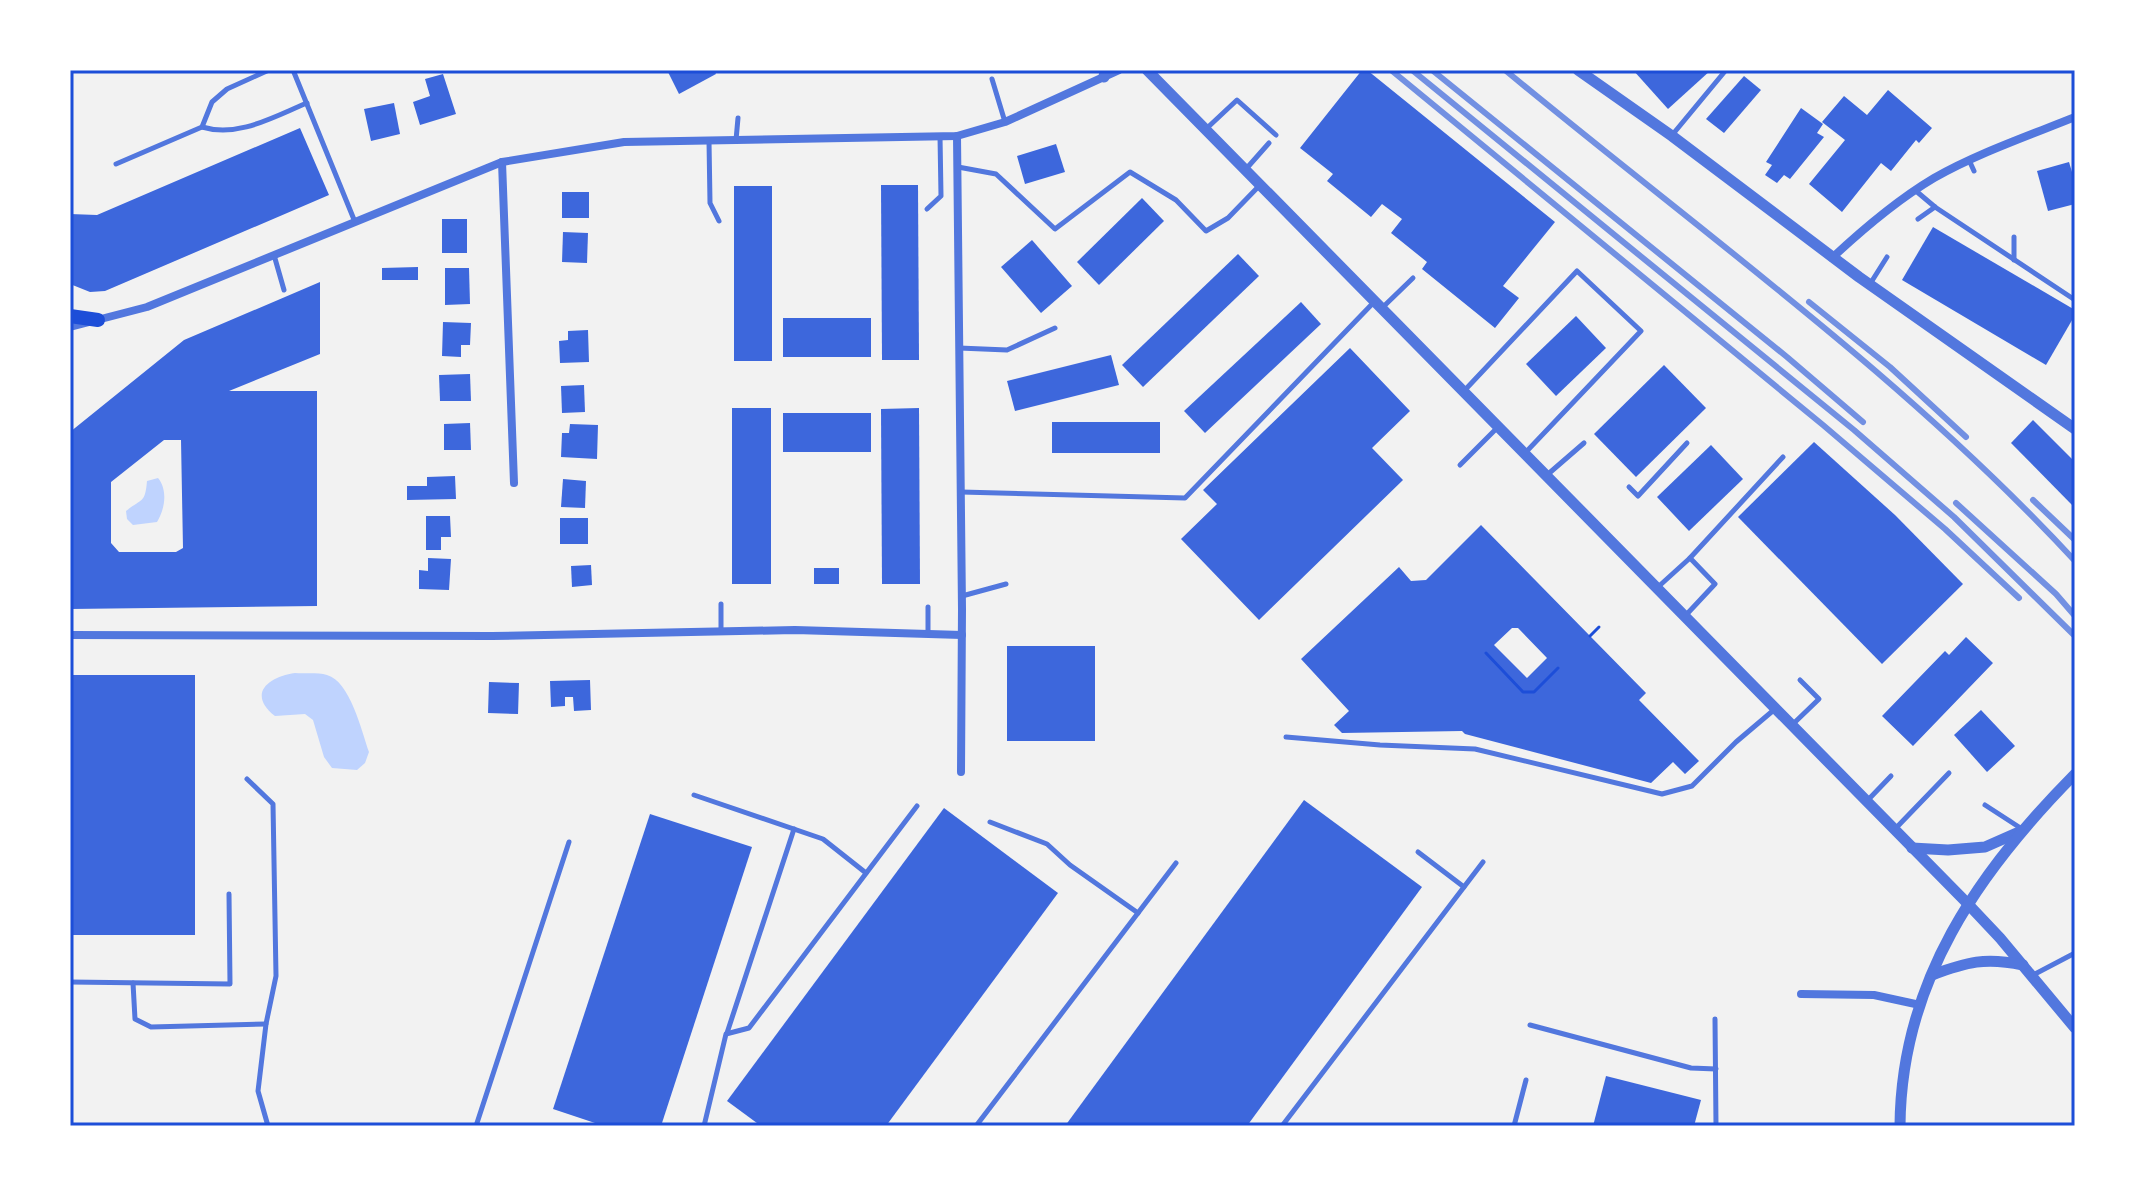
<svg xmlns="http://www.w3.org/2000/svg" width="2145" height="1196" font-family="'Varela Round',sans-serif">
<rect width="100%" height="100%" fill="#f2f2f2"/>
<!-- water -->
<g fill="#bfd3fe">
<path d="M158,478C168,490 165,509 157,522L133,525L127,519L126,511C142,498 145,504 147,481Z"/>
<path d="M295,673C304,674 317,672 327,675C350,681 362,732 369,752L365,763L357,770L332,768L324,757L313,720L305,714L275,716C247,694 268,677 295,673Z"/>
</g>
<!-- building -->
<g fill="#3d67dc" fill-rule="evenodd">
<polygon points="667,70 714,70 716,74 679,94"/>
<polygon points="1362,70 1367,70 1555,222 1503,286 1519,298 1495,328 1422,269 1427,262 1391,233 1402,219 1382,204 1371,217 1327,181 1333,174 1300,148"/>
<polygon points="1633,70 1711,70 1668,109"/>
<polygon points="443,74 456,114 420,125 413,102 430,96 425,79"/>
<polygon points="1744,76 1761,90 1724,133 1706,119"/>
<polygon points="1888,90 1932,128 1919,143 1916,140 1891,171 1881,163 1842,212 1809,184 1845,140 1822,122 1844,96 1867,115"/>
<polygon points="394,103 400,134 371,141 364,109"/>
<polygon points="1801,108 1823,124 1817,133 1824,137 1790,179 1784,175 1777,183 1765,175 1772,165 1766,162"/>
<polygon points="300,128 329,195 105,291 90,292 70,284 70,214 97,215"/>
<polygon points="1056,144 1065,172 1025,184 1017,156"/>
<polygon points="2069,162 2075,182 2075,204 2048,211 2037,171"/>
<polygon points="881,185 918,185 919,360 882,360"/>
<rect x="734" y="186" width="38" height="175"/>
<rect x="562" y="192" width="27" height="26"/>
<polygon points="1142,198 1164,221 1099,285 1077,262"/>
<rect x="442" y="219" width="25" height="34"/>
<polygon points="1933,227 2075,310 2075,315 2046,365 1902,280"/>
<polygon points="563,232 588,233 587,263 562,262"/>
<polygon points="1032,240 1072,286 1041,313 1001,267"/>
<polygon points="1238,254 1259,276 1143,387 1122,365"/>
<polygon points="418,267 418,280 382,280 382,268"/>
<polygon points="445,268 469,268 470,304 445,305"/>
<path d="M320,282V354L229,391H317V606L70,609V432L184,340ZM164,440H181L183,548L176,552H119L111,543V482Z"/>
<polygon points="1301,302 1321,324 1205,433 1184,411"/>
<polygon points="1576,316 1606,348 1556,396 1526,364"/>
<rect x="783" y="318" width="88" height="39"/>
<polygon points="443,322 471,323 470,345 461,345 461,357 442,356"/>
<polygon points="588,330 589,362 560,363 559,341 568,340 568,331"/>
<polygon points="1350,348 1410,411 1372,448 1403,480 1259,620 1181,539 1217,504 1203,490"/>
<polygon points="1111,355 1119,385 1015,411 1007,381"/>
<polygon points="1664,365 1706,408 1636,477 1594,434"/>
<polygon points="470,374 471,401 440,401 439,375"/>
<polygon points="584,385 585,412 562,413 561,386"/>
<rect x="732" y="408" width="39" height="176"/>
<polygon points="919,408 920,584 882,584 881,409"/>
<rect x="783" y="413" width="88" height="39"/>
<polygon points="2033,420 2075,462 2075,503 2073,506 2011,443"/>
<rect x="1052" y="422" width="108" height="31"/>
<polygon points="470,423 471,450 444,450 444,424"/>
<polygon points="570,424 598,425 597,459 561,457 562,433 569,433"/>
<polygon points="1814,442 1895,515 1963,584 1882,664 1738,517"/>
<polygon points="1711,445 1743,479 1689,531 1657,497"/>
<polygon points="455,476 456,499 407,500 407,486 427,486 427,477"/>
<polygon points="563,479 586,481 585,508 561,507"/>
<polygon points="426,516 450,516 451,537 441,537 441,550 426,550"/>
<rect x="560" y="518" width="28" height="26"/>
<path d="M1481,525L1646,693L1639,700L1699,761L1685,774L1673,762L1651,783L1465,734L1462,731L1342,733L1334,725L1349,711L1301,659L1399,567L1411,581L1426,580ZM1512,628H1518L1547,658L1527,678L1494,645Z"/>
<polygon points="428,558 451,559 449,590 419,589 419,570 428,571"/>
<polygon points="591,565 592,585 572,587 571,566"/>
<rect x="814" y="568" width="25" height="16"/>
<polygon points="1966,637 1993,663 1913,746 1882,716 1945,651 1949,655"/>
<rect x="1007" y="646" width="88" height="95"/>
<rect x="70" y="675" width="125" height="260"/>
<polygon points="590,680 591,710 574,711 573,697 565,697 565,706 551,707 550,681"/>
<polygon points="489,682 519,683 518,714 488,713"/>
<polygon points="1981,710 2015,746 1987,772 1954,735"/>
<polygon points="1304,800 1422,887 1247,1126 1065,1126"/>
<polygon points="944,808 1058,893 886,1126 761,1126 727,1101"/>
<polygon points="650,814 752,847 661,1126 604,1126 553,1109"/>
<polygon points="1606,1076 1701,1100 1694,1126 1593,1126"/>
</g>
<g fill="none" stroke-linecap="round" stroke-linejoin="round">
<!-- path -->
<g stroke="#1d4ed8" stroke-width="3">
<polyline points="1590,636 1599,627"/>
<polyline points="1486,653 1523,692 1534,692 1558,668"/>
</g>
<!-- service -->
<g stroke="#5277de" stroke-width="5">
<polyline points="293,70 355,222"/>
<polyline points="992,79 1005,122"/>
<path d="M202,127C238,138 273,117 307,103"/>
<polyline points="1206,129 1237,100 1276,135"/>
<polyline points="1673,134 1726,70"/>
<polyline points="736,140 738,118"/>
<polyline points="709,141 710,203 719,221"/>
<polyline points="1969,160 1974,171"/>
<polyline points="116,164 202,127 212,102 227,89 269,70"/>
<polyline points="958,167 996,174 1055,229 1130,172 1176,200 1206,231 1228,218 1260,185"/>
<polyline points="1246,169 1269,143"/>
<polyline points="1916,191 1935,207 2075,300"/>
<polyline points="927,209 941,196 940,136"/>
<polyline points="1918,219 1935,207"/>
<polyline points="274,255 284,290"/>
<polyline points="2014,260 2014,237"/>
<polyline points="1870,284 1887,257"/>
<polyline points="1382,308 1413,278"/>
<polyline points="959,348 1007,350 1055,328"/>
<polyline points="1464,391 1577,271 1641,331 1525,453"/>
<polyline points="1460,465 1497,428"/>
<polyline points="1547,475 1584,443"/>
<polyline points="1629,487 1638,496 1687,443"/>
<polyline points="961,492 1185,498 1375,301"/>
<polyline points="1658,587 1690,558"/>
<polyline points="962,596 1006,584"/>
<polyline points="928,607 928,634"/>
<polyline points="1686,615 1715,584 1690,558 1783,457"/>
<polyline points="721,631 721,604"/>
<polyline points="1792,725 1819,699 1800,680"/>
<polyline points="1286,737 1380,745 1475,749 1662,794 1692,786 1736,742 1775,709"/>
<polyline points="247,779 273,804 276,976 266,1024 258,1091 268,1126"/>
<polyline points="694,795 823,839 866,873"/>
<polyline points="1867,801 1891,776"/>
<polyline points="1985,805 2022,829"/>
<polyline points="990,822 1047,844 1070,865 1138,913"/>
<polyline points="1895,829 1949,773"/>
<polyline points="1418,852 1464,887"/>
<polyline points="2033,975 2075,953"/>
<polyline points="70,982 230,984 229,894"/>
<polyline points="133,983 135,1019 151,1027 266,1024"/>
<polyline points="1715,1019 1716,1126"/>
<polyline points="1530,1025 1691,1068 1716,1069"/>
<polyline points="727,1033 794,829"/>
<polyline points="476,1126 569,842"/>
<polyline points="704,1126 726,1034 749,1028 917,806"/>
<polyline points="976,1126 1176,863"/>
<polyline points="1282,1126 1483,862"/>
<polyline points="1514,1126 1526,1080"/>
</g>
<!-- minor -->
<g stroke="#5277de" stroke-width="8">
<polyline points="957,136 962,609 961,772"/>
<polyline points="502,162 514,483"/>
<path d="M1832,258C1863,229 1897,200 1934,178C1978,153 2028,136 2075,117"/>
<polyline points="70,327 147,307 502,162 624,142 957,136 1005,122 1119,70"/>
<polyline points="70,635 492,636 795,630 962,635"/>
<polyline points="1801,994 1874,995 1920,1005"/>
</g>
<!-- tertiary -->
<g stroke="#5277de" stroke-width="11">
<polyline points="1147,70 1967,903 2000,938 2075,1028"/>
<polyline points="1578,70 1672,136 1859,277 2075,429"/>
<polyline points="1104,77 1105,70"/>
<polyline points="1912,848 1948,850 1985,847 2019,832"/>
<path d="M1932,975C1967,962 1985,957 2023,965"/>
<path d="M1900,1126C1901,982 1978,872 2075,774"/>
</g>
<!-- secondary -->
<polyline stroke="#1d4ed8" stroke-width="14" points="70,316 98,320"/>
<!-- rail -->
<g stroke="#7290e2" stroke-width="6">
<polyline points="1391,70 1823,425 1945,529 2019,598"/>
<polyline points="1412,70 1854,430 1954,517 2075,636"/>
<polyline points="1432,70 1787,357 1863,422"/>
<path d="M1505,70C1698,230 1905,377 2075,561"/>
<polyline points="1809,302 1890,367 1966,437"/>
<polyline points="2033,500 2075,540"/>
<polyline points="1956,503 2056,594 2075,616"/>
</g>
</g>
<!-- border -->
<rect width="2145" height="1196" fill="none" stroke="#ffffff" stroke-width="144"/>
<rect x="72" y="72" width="2001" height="1052" fill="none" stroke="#1d4ed8" stroke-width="3"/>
</svg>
